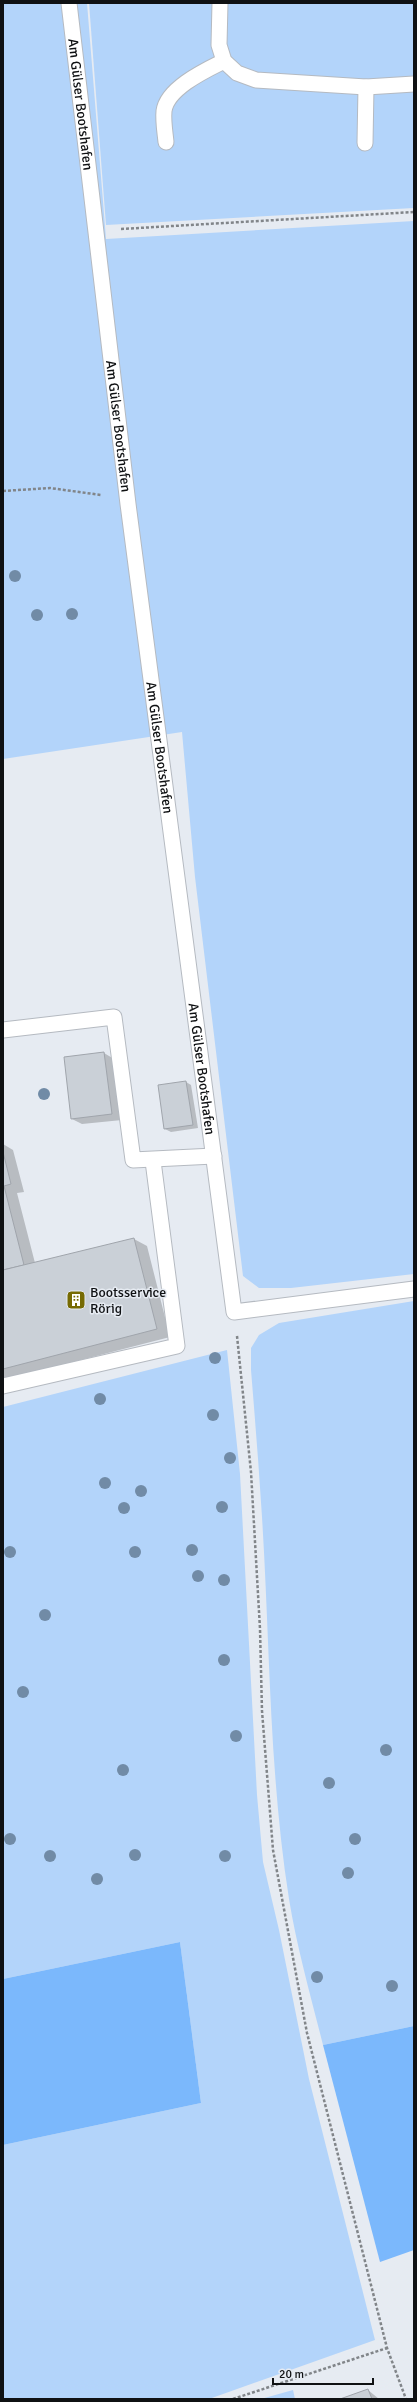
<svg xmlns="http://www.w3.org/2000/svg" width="417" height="2402" font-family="Signika,sans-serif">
<rect width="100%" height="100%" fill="#e6ebf2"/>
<!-- green -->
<g fill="#b3d4fa">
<polygon points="3,3 87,3 106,239 414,221 414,1274 291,1288 259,1288 243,1276 195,877 182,732 3,759"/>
<polygon points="89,3 414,3 414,208 106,225"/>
<path d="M414,1301V2026L323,2045C311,1997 297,1948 289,1899C269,1772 270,1644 262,1517C259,1468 255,1419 251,1370V1348L259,1335L279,1323Z"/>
<polygon points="227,1350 240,1474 257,1795 263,1862 279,1930 309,2079 375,2340 209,2399 3,2399 3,2145 201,2103 180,1942 3,1979 3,1407"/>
<polygon points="293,2390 295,2399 261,2399"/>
</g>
<!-- forest -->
<g fill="#7bb8fc">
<polygon points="180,1942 201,2103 3,2145 3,1979"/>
<polygon points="414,2026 414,2250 380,2262 323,2045"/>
</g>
<!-- shadow -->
<g fill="#0003">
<polygon points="104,1053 114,1059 122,1120 82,1124 72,1119"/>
<polygon points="186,1082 191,1085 198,1128 171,1132 165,1129"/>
<polygon points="3,1144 13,1150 24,1192 17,1193 35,1263 134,1239 147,1246 170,1337 3,1380"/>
<polygon points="368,2390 379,2399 343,2399"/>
</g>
<!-- building -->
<g fill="#cad0d7" stroke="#a0a5ac">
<polygon points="104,1052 112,1114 71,1119 64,1057"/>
<polygon points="186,1081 193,1125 164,1129 158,1085"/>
<polygon points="3,1152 11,1184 4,1186 24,1265 3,1270"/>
<polygon points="134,1238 157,1329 3,1369 3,1270"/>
<polygon points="368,2389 372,2399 340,2399"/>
</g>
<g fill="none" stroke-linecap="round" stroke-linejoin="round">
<defs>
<g id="lane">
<path id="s1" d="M69,3L128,504L234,1312L414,1289"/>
<polyline points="220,3 219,45 224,61 237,73 256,80 366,87 414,84"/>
<path d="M166,142C165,132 163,121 164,111C167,88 206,70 224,61"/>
<polyline points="365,143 366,87"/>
<polyline points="3,1030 114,1017 133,1160 214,1156"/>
<polyline points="3,1386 177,1346 153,1161"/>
</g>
</defs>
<!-- lane casing -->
<use href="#lane" stroke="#b5bac1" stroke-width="17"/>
<!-- path -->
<g stroke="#818589" stroke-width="2.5" stroke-dasharray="3 2" stroke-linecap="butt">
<polyline points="121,229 414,212"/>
<polyline points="3,491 50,488 101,495"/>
<polyline points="237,1336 251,1472 260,1629 262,1711 273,1850 307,2033 387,2348 406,2399"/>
<polyline points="233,2399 387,2348"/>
</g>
<!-- lane -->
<use href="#lane" stroke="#fff" stroke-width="15"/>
</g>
<!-- trees -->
<g fill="#718ba6">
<circle cx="15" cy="576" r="6"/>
<circle cx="72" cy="614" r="6"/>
<circle cx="37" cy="615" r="6"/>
<circle cx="44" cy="1094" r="6"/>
<circle cx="215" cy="1358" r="6"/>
<circle cx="100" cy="1399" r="6"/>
<circle cx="213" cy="1415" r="6"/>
<circle cx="230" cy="1458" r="6"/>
<circle cx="105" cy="1483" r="6"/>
<circle cx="141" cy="1491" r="6"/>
<circle cx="222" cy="1507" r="6"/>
<circle cx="124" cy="1508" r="6"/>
<circle cx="192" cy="1550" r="6"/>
<circle cx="10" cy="1552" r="6"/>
<circle cx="135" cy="1552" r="6"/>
<circle cx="198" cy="1576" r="6"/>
<circle cx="224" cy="1580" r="6"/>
<circle cx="45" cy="1615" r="6"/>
<circle cx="224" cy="1660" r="6"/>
<circle cx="23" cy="1692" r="6"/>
<circle cx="236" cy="1736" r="6"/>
<circle cx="386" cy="1750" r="6"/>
<circle cx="123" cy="1770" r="6"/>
<circle cx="329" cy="1783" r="6"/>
<circle cx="10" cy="1839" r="6"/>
<circle cx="355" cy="1839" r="6"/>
<circle cx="135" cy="1855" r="6"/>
<circle cx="50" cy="1856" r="6"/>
<circle cx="225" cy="1856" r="6"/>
<circle cx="348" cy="1873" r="6"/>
<circle cx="97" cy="1879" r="6"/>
<circle cx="317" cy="1977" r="6"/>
<circle cx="392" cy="1986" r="6"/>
</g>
<!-- icons -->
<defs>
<symbol id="building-square" viewBox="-11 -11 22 22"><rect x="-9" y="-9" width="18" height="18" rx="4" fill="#766a02" stroke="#e6ebf2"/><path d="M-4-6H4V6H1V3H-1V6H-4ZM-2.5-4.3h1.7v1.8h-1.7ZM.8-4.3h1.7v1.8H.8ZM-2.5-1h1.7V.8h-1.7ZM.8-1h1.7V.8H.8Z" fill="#fff"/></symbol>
</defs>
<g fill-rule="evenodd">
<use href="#building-square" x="65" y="1289" width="22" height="22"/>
</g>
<g text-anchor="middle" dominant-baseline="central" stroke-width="3" stroke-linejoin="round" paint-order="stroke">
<!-- street labels -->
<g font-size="14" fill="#0f1113" stroke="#e6ebf2">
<text stroke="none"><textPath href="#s1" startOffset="102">Am Gülser Bootshafen</textPath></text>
<text stroke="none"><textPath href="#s1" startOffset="426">Am Gülser Bootshafen</textPath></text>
<text stroke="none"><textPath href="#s1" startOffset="750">Am Gülser Bootshafen</textPath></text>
<text stroke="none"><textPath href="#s1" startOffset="1074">Am Gülser Bootshafen</textPath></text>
</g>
<!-- poi labels -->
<g font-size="14" fill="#0f1113" stroke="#e6ebf2" text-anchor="start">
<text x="90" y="1292">Bootsservice<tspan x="90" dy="16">Rörig</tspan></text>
</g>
</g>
<!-- border -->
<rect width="417" height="2402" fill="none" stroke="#0f1113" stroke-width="8"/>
<!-- scale -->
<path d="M273 2378v6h100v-6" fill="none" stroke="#0f1113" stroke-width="2"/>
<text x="279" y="2378" font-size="12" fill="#0f1113" stroke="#e6ebf2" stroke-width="3" paint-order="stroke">20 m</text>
</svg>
